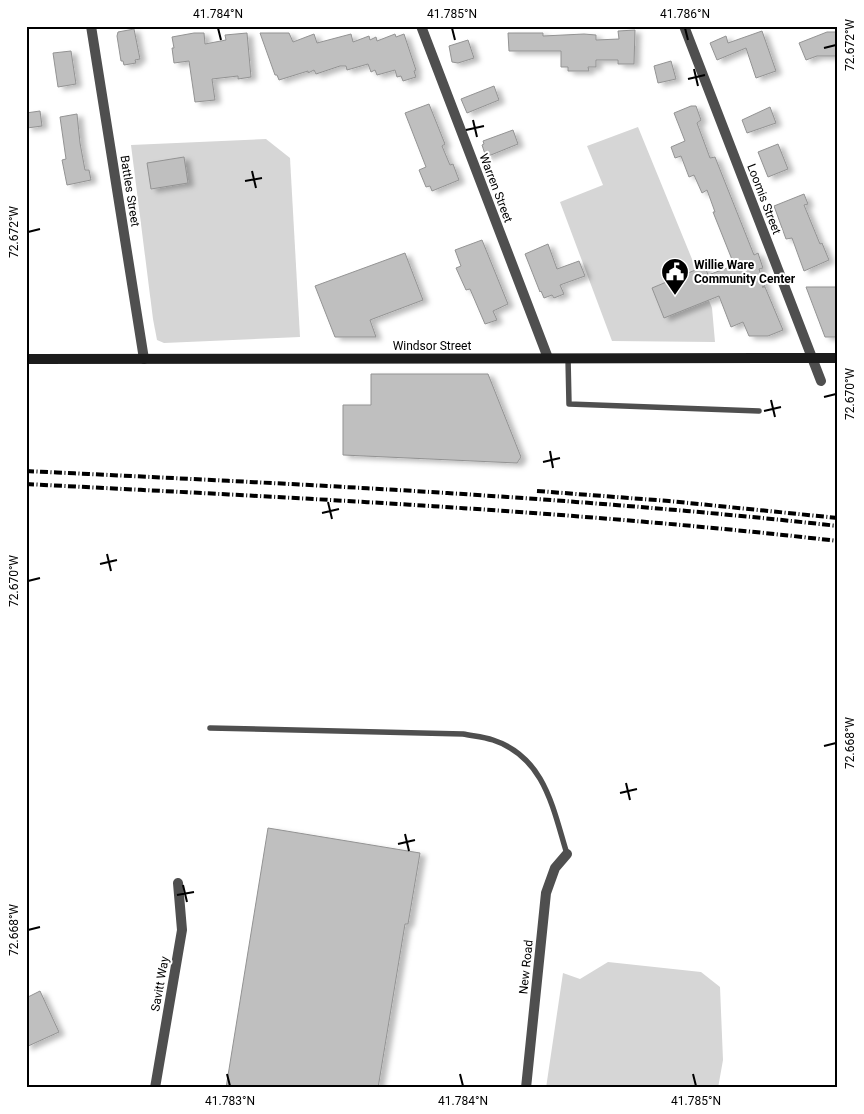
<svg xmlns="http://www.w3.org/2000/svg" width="864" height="1114" font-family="Roboto,sans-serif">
<defs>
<filter id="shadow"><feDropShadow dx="5.5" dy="3" stdDeviation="2.5" flood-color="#0004"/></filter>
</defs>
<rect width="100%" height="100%" fill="#fff"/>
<!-- green -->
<g fill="#d6d6d6">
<polygon points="638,127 712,308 715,342 612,341 560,202 603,185 587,146"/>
<polygon points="266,139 290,158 300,337 164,343 157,340 153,319 131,145"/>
<polygon points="608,962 701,972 720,987 723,1060 718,1088 664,1085 663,1088 546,1088 563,973 580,979"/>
</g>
<!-- building -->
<g fill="#bfbfbf" stroke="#939393" filter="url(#shadow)">
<polygon points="134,29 140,59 135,60 136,63 124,65 123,61 121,61 117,36 118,32"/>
<polygon points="635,30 634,64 618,64 618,60 596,60 596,67 588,67 589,71 568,71 568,67 561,67 561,51 509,51 508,33 543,33 543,36 584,34 596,35 596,40 619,39 618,31"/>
<polygon points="762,31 776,71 756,78 746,48 717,60 710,43 726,36 728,43"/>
<polygon points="827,32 838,32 838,56 817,56 806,60 799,43"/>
<polygon points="194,33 204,33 205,44 226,40 225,35 247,33 251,77 238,79 238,76 212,79 215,100 195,102 189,61 174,63 172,48 174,48 172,37"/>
<polygon points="260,33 289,33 293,42 314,34 317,43 351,34 353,42 369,36 370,40 376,37 377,41 395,34 396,37 404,34 416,70 414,71 416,77 403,81 401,76 397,77 395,70 377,75 375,70 371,72 368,64 347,70 346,66 340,66 316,74 314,70 308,73 308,71 279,80 277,75 275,75"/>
<polygon points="468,40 474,58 458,63 452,62 449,46"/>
<polygon points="71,51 76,84 58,87 53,53"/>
<polygon points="671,61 676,79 658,83 654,66"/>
<polygon points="494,86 499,100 467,113 461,99"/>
<polygon points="429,104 445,144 442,146 450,165 453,164 459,180 432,191 430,186 426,187 419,170 426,167 405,113"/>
<polygon points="691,106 696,106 701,120 697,123 710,158 715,157 754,255 758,253 763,268 759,269 765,286 762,287 765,287 783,330 768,336 749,336 743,322 731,327 719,296 664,318 652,288 705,266 708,275 730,267 729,263 733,262 713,212 715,212 707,190 702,193 694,175 689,177 681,156 675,158 671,147 685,141 674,113"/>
<polygon points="770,107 776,123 747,133 742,120"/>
<polygon points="40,111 42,126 27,128 26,113"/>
<polygon points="77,114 80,143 85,170 89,170 91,180 67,185 62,160 66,159 60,117"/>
<polygon points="513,130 518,144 486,157 482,145 484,144 483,141"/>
<polygon points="778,144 788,169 768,177 758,152"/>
<polygon points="184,157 188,183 151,189 147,163"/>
<polygon points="804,194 808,204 804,205 820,244 822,243 829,260 804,271 792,238 786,239 774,206"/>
<polygon points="482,240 508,304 493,311 497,320 485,324 470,289 466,290 456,268 461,266 455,250"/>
<polygon points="548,244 557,269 579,261 585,276 560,285 564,294 554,298 552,295 544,298 541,291 540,292 525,254"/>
<polygon points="405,253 423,300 370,320 376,337 335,337 315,286"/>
<polygon points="806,287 838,287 838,337 825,337"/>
<polygon points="371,374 488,374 521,457 517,463 343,455 343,405 371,405"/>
<polygon points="268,828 420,853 408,924 405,924 378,1088 226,1088"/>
<polygon points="40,991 59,1032 26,1047 26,998"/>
</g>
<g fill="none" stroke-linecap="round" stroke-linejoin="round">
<!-- lane -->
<g stroke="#4f4f4f" stroke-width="5.5">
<polyline points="568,358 569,404 759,411"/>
<path d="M210,728L463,734C473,736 484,737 493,740C545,757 553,809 567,854"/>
</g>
<!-- street -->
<g stroke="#4f4f4f" stroke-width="10">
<polyline points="91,26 144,359"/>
<polyline points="421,26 548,358"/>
<polyline points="684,26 821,381"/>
<polyline points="155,1088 182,930 178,883"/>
<polyline points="526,1088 546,893 555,868 567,854"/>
</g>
<!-- secondary -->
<polyline stroke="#1c1c1c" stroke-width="10" points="26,359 838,358"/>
<!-- rail -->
<g stroke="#000" stroke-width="4" stroke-dasharray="8 2.5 1 2.5" stroke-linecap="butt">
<path d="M26,471C297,484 568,496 838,526"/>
<path d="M26,484C297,498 568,510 838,541"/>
<polyline points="537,491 669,501 838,518"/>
</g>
</g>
<!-- ticks -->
<path fill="none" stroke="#000" stroke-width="2" d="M218,28L221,40M452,28L455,40M685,28L688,40M824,48L836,45M694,69L698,86M688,79L705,75M473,120L477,137M466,130L484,126M252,171L256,188M245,181L262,178M28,232L40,229M824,397L836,394M771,400L775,417M764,411L781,407M550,451L553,468M543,462L560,458M328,502L332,519M322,513L339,509M107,554L111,571M100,564L117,560M28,581L40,578M824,746L836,743M626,783L630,800M620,793L637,789M405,834L409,851M398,844L415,840M183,885L187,902M177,895L194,892M28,930L40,927M227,1074L230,1086M460,1074L463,1086M693,1074L696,1086"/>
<!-- icons -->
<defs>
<symbol id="civic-pin" viewBox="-11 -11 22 30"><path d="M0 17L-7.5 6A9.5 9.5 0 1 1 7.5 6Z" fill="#000" stroke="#fff"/><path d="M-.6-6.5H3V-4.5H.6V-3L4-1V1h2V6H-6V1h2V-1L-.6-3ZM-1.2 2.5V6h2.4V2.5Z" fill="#fff"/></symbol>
</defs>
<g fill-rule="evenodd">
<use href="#civic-pin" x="659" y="256" width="32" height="43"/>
</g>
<g text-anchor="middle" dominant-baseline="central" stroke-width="4" stroke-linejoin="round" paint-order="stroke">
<!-- street labels -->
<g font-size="12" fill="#000" stroke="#fff">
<text transform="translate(496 188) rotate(69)">Warren Street</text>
<text transform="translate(130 191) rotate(81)">Battles Street</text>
<text transform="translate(764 199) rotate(69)">Loomis Street</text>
<text x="432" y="346">Windsor Street</text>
<text transform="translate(526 967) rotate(-84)">New Road</text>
<text transform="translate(160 984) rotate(-80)">Savitt Way</text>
</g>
<!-- poi labels -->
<g font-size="12" font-weight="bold" fill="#000" stroke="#fff" text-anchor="start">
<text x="694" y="265">Willie Ware<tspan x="694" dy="14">Community Center</tspan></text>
</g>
</g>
<!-- border -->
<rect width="864" height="1114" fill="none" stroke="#ffffff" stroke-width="55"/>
<rect x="28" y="28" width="808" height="1058" fill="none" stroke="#000" stroke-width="2"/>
<g font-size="12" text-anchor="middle" fill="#000">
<text x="218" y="18">41.784°N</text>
<text x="452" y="18">41.785°N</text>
<text x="685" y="18">41.786°N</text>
<text transform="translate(850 45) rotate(-90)" y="4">72.672°W</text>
<text transform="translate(14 232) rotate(-90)" y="4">72.672°W</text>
<text transform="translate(850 394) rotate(-90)" y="4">72.670°W</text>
<text transform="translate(14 581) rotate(-90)" y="4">72.670°W</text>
<text transform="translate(850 743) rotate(-90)" y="4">72.668°W</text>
<text transform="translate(14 930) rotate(-90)" y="4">72.668°W</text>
<text x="230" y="1105">41.783°N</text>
<text x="463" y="1105">41.784°N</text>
<text x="696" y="1105">41.785°N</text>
</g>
</svg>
